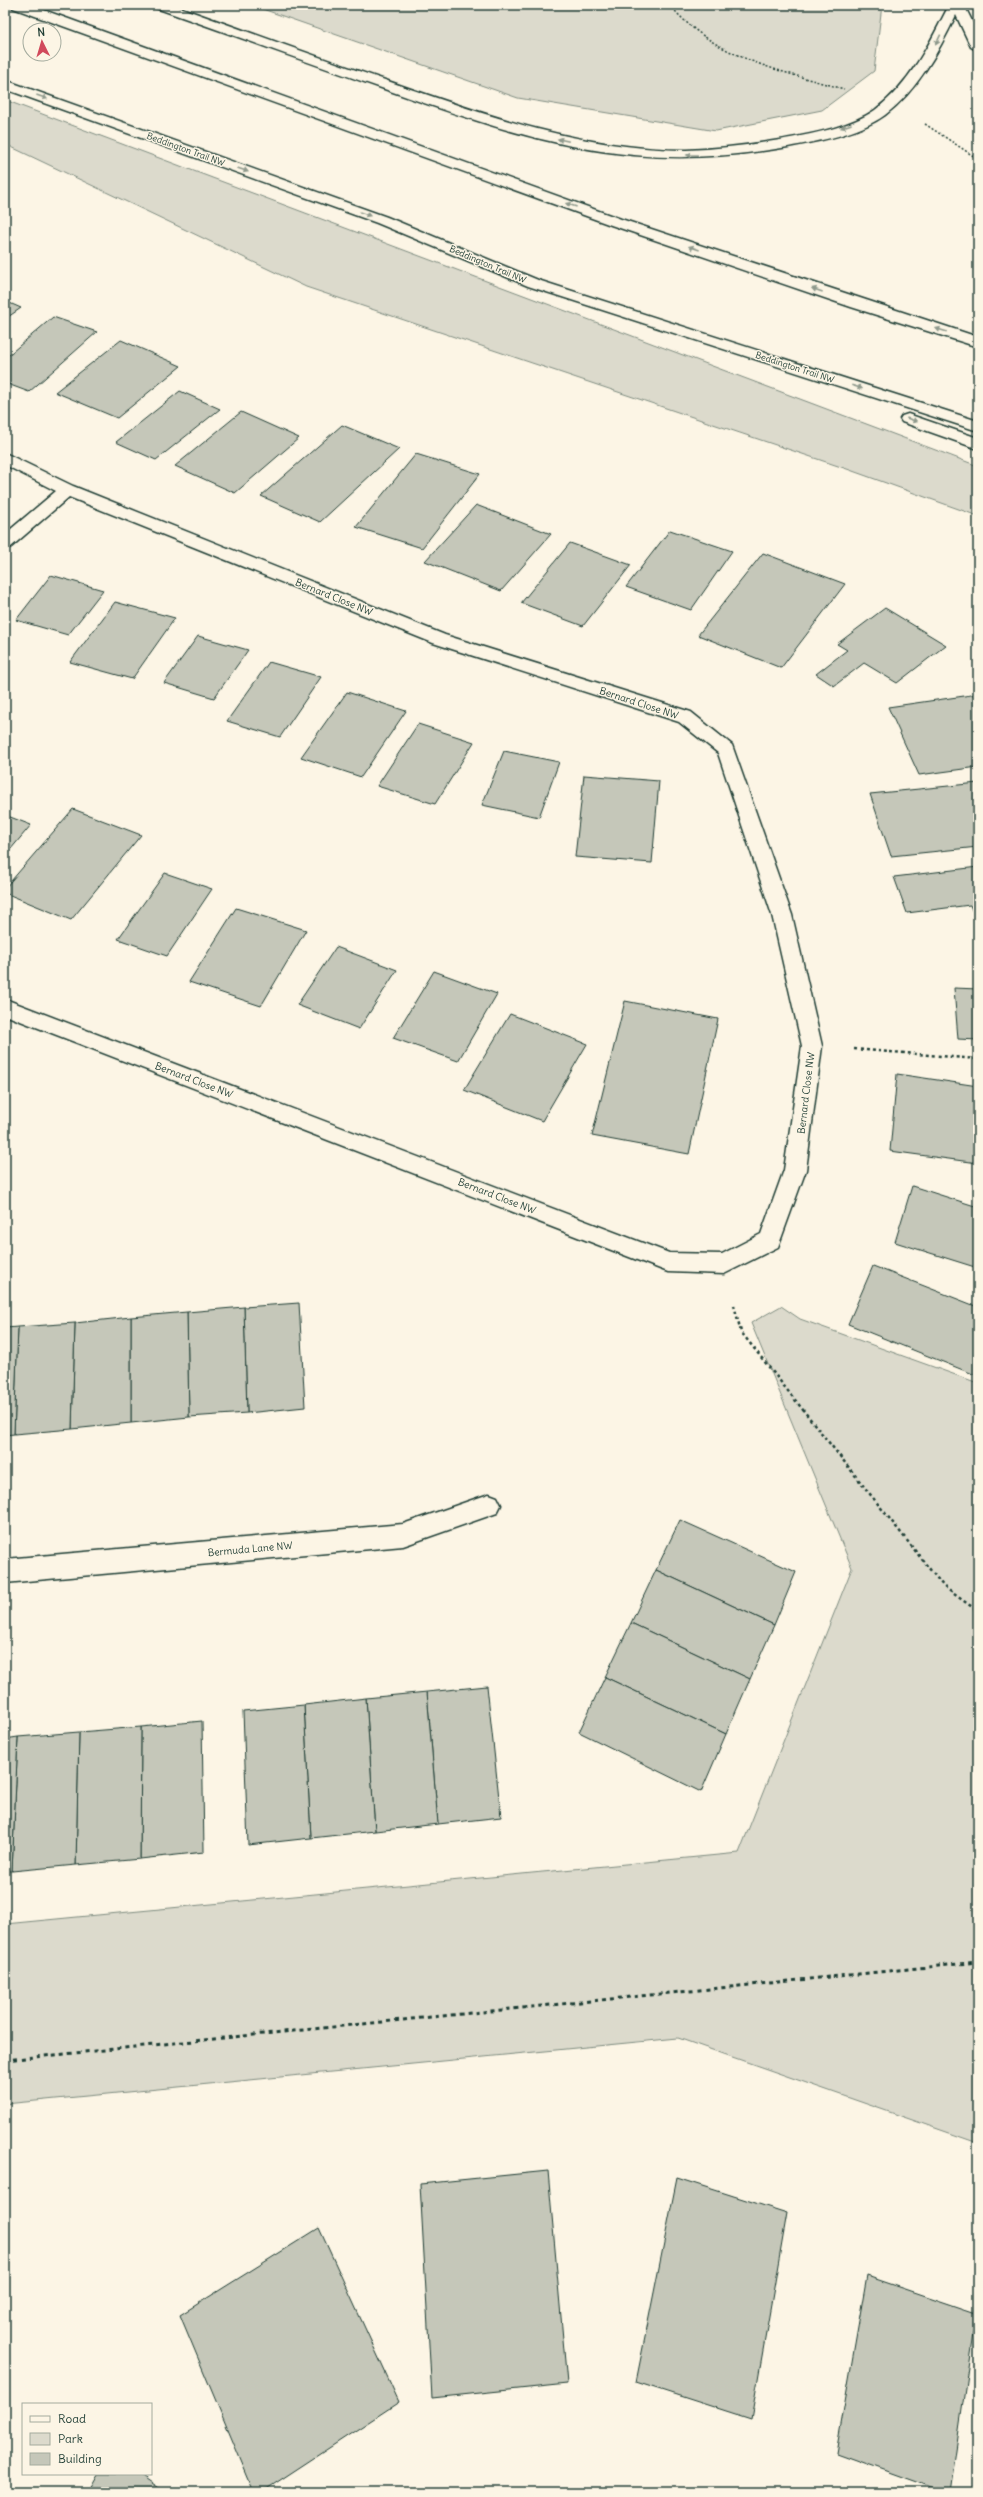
<svg xmlns="http://www.w3.org/2000/svg" width="983" height="2497" font-family="Delius,sans-serif">
<rect width="100%" height="100%" fill="#fcf5e5"/>
<filter id="ink" filterUnits="userSpaceOnUse"><feTurbulence type="fractalNoise" baseFrequency=".025" numOctaves="2"/><feDisplacementMap in="SourceGraphic" scale="8" xChannelSelector="R" yChannelSelector="G"/><feConvolveMatrix kernelMatrix="1 2 1 2 8 2 1 2 1" color-interpolation-filters="sRGB"/></filter>
<g filter="url(#ink)">
<!-- green -->
<g fill="#dcdacc" stroke="#7e8c80">
<polygon points="251,5 882,5 874,71 822,110 716,131 518,98"/>
<polygon points="5,100 978,466 978,516 847,469 306,287 5,144"/>
<polygon points="781,1306 800,1319 978,1383 978,2143 678,2038 5,2104 5,1924 739,1853 852,1568 751,1323"/>
</g>
<!-- building -->
<g fill="#c5c7b9" stroke="#1f3d34">
<polygon points="5,301 21,308 5,319"/>
<polygon points="53,317 97,332 29,392 5,383 5,358"/>
<polygon points="121,340 181,366 117,418 55,392"/>
<polygon points="180,391 220,409 156,460 116,442"/>
<polygon points="241,412 299,438 235,493 175,466"/>
<polygon points="342,425 399,449 320,522 261,496"/>
<polygon points="416,454 480,474 422,548 356,527"/>
<polygon points="476,505 551,534 501,591 425,561"/>
<polygon points="670,530 732,551 691,610 626,587"/>
<polygon points="570,543 631,565 583,626 521,603"/>
<polygon points="763,553 845,584 781,668 698,635"/>
<polygon points="51,575 103,590 68,635 16,620"/>
<polygon points="115,602 175,618 132,679 70,662"/>
<polygon points="885,608 946,645 897,683 864,663 834,686 816,674 847,650 837,644"/>
<polygon points="198,636 248,650 214,698 164,683"/>
<polygon points="269,662 321,677 280,737 227,721"/>
<polygon points="347,692 406,711 361,777 301,757"/>
<polygon points="978,694 978,767 919,775 888,707"/>
<polygon points="418,724 474,742 435,804 377,786"/>
<polygon points="504,751 559,762 539,817 482,805"/>
<polygon points="584,775 659,781 652,863 575,857"/>
<polygon points="978,783 978,847 891,856 870,794"/>
<polygon points="73,809 141,835 71,920 5,893 5,888"/>
<polygon points="5,815 31,825 5,856"/>
<polygon points="978,867 978,925 970,905 907,913 894,877"/>
<polygon points="165,873 212,889 167,956 118,939"/>
<polygon points="236,908 306,930 261,1006 189,982"/>
<polygon points="336,947 397,970 359,1029 297,1005"/>
<polygon points="434,971 497,994 458,1061 393,1038"/>
<polygon points="954,988 978,989 978,1040 958,1039"/>
<polygon points="625,1001 718,1019 689,1154 592,1136"/>
<polygon points="510,1014 587,1044 542,1121 464,1090"/>
<polygon points="897,1074 978,1086 978,1163 890,1151"/>
<polygon points="912,1186 978,1207 978,1268 895,1242"/>
<polygon points="873,1266 978,1307 978,1376 848,1324"/>
<polygon points="299,1303 305,1407 247,1413 244,1307"/>
<polygon points="244,1307 247,1413 189,1417 187,1312"/>
<polygon points="187,1312 189,1417 131,1423 131,1317"/>
<polygon points="131,1317 131,1423 72,1429 75,1323"/>
<polygon points="75,1323 72,1429 14,1434 18,1327"/>
<polygon points="18,1327 14,1434 5,1435 5,1328"/>
<polygon points="680,1520 796,1572 774,1625 656,1570"/>
<polygon points="656,1570 774,1625 750,1679 631,1623"/>
<polygon points="631,1623 750,1679 726,1734 605,1677"/>
<polygon points="605,1677 726,1734 701,1792 579,1732"/>
<polygon points="487,1686 501,1817 438,1824 427,1692"/>
<polygon points="427,1692 438,1824 375,1831 366,1698"/>
<polygon points="366,1698 375,1831 311,1838 304,1705"/>
<polygon points="304,1705 311,1838 248,1845 243,1711"/>
<polygon points="202,1721 204,1852 140,1859 141,1727"/>
<polygon points="141,1727 140,1859 76,1865 79,1732"/>
<polygon points="79,1732 76,1865 12,1871 18,1737"/>
<polygon points="18,1737 12,1871 5,1871 5,1739"/>
<polygon points="548,2171 567,2384 432,2398 420,2184"/>
<polygon points="677,2178 787,2213 751,2419 636,2382"/>
<polygon points="319,2228 399,2402 262,2492 254,2492 180,2315"/>
<polygon points="867,2276 976,2313 950,2492 944,2492 836,2453"/>
<polygon points="98,2474 139,2474 165,2492 88,2492"/>
</g>
<g fill="none" stroke-linecap="round" stroke-linejoin="round">
<defs>
<polygon id="lane" points="489,1494 497,1497 501,1505 497,1513 403,1546 5,1583 5,1559 403,1524"/>
<polygon id="street" points="5,453 73,486 445,635 691,712 732,745 792,915 822,1046 806,1170 778,1247 724,1274 668,1272 5,1015 5,999 669,1253 722,1254 761,1234 784,1170 802,1046 772,915 718,753 679,722 433,643 69,497 11,547 5,549 5,534 56,491 5,465"/>
<g id="primary">
<polygon points="12,5 30,5 621,219 978,337 978,347 851,307 611,225 13,8"/>
<path d="M155,5H173C244,30 314,56 385,80C482,114 582,150 686,150C718,149 749,145 780,140C811,134 849,128 875,110C910,84 930,43 949,5H964L978,33V51L971,47L956,15C939,51 917,91 885,115C859,134 819,141 788,147C737,156 686,160 634,155C550,148 469,119 390,91C312,64 234,35 156,8Z"/>
<polygon points="5,80 387,217 538,280 978,421 978,431 528,286 377,223 5,89"/>
<polygon points="908,414 978,438 978,449 902,422 900,419 902,416"/>
</g>
</defs>
<!-- lane casing -->
<use href="#lane" stroke="#1f3d34" stroke-width="3"/>
<!-- street casing -->
<use href="#street" stroke="#1f3d34" stroke-width="3"/>
<!-- primary casing -->
<use href="#primary" stroke="#1f3d34" stroke-width="3"/>
<!-- path-far2 -->
<g stroke="#1f3d34" stroke-width="1.5" stroke-dasharray="2 2" stroke-linecap="butt">
<path d="M670,5C713,58 781,71 844,89"/>
<polyline points="925,124 978,159"/>
</g>
<!-- path-far1 -->
<g stroke="#1f3d34" stroke-width="2.5" stroke-dasharray="3 3" stroke-linecap="butt">
<polyline points="854,1049 978,1059"/>
<polyline points="734,1305 741,1332 944,1587 978,1611"/>
</g>
<!-- path -->
<polyline stroke="#1f3d34" stroke-width="3" stroke-dasharray="4 4" stroke-linecap="butt" points="5,2060 978,1962"/>
<!-- lane -->
<use href="#lane" fill="#fcf5e5" fill-rule="evenodd"/>
<!-- street -->
<use href="#street" fill="#fcf5e5" fill-rule="evenodd"/>
<!-- primary -->
<use href="#primary" fill="#fcf5e5" fill-rule="evenodd"/>
</g>
<!-- one-way arrows -->
<defs><path id="oneway-solid" d="M-6-.8H1V-3.2L6.5 0L1 3.2V.8H-6Z"/></defs>
<g fill="#8e998c">
<use href="#oneway-solid" transform="translate(938 40) rotate(116)"/>
<use href="#oneway-solid" transform="translate(42 97) rotate(20)"/>
<use href="#oneway-solid" transform="translate(846 126) rotate(160)"/>
<use href="#oneway-solid" transform="translate(563 140) rotate(-168)"/>
<use href="#oneway-solid" transform="translate(692 155) rotate(-179)"/>
<use href="#oneway-solid" transform="translate(243 170) rotate(20)"/>
<use href="#oneway-solid" transform="translate(571 205) rotate(-161)"/>
<use href="#oneway-solid" transform="translate(365 214) rotate(20)"/>
<use href="#oneway-solid" transform="translate(694 248) rotate(-161)"/>
<use href="#oneway-solid" transform="translate(817 290) rotate(-161)"/>
<use href="#oneway-solid" transform="translate(941 330) rotate(-163)"/>
<use href="#oneway-solid" transform="translate(857 387) rotate(18)"/>
<use href="#oneway-solid" transform="translate(912 420) rotate(20)"/>
</g>
</g>
<g text-anchor="middle" dominant-baseline="central" stroke-width="3" stroke-linejoin="round" paint-order="stroke">
<!-- far-street labels -->
<g font-size="9" fill="#1f3d34" stroke="#fcf5e5">
<text transform="translate(186 149) rotate(20)">Beddington Trail NW</text>
<text transform="translate(488 264) rotate(23)">Beddington Trail NW</text>
<text transform="translate(795 367) rotate(18)">Beddington Trail NW</text>
</g>
<!-- street labels -->
<g font-size="10" fill="#1f3d34" stroke="#fcf5e5">
<text transform="translate(334 597) rotate(22)">Bernard Close NW</text>
<text transform="translate(639 703) rotate(18)">Bernard Close NW</text>
<text transform="translate(194 1080) rotate(21)">Bernard Close NW</text>
<text transform="translate(806 1093) rotate(-83)">Bernard Close NW</text>
<text transform="translate(497 1196) rotate(21)">Bernard Close NW</text>
<text transform="translate(250 1549) rotate(-5)">Bermuda Lane NW</text>
</g>
</g>
<!-- margin -->
<rect width="983" height="2497" fill="none" stroke="#fcf5e5" stroke-width="20"/>
<rect x="10" y="10" width="963" height="2477" fill="none" stroke="#1f3d34" stroke-width="1.5" filter="url(#ink)"/>
<!-- legend -->
<rect x="22" y="2403" width="130" height="72" fill="#fcf5e5" stroke="#a4ab9e"/>
<rect x="30" y="2416" width="20" height="6" fill="#fcf5e5" stroke="#a4ab9e"/>
<text x="58" y="2423" font-size="12" fill="#1f3d34">Road</text>
<rect x="30" y="2433" width="20" height="12" fill="#dcdacc" stroke="#a4ab9e"/>
<text x="58" y="2443" font-size="12" fill="#1f3d34">Park</text>
<rect x="30" y="2453" width="20" height="12" fill="#c5c7b9" stroke="#a4ab9e"/>
<text x="58" y="2463" font-size="12" fill="#1f3d34">Building</text>
<!-- north arrow -->
<g transform="translate(42 42) rotate(355)"><circle r="19" fill="#fcf5e5" stroke="#a4ab9e"/>
<path d="M0-3L7 15L0 10L-7 15Z" fill="#d1495b"/>
<text y="-6" font-size="11" font-weight="bold" text-anchor="middle" fill="#1f3d34">N</text>
</g>
</svg>
